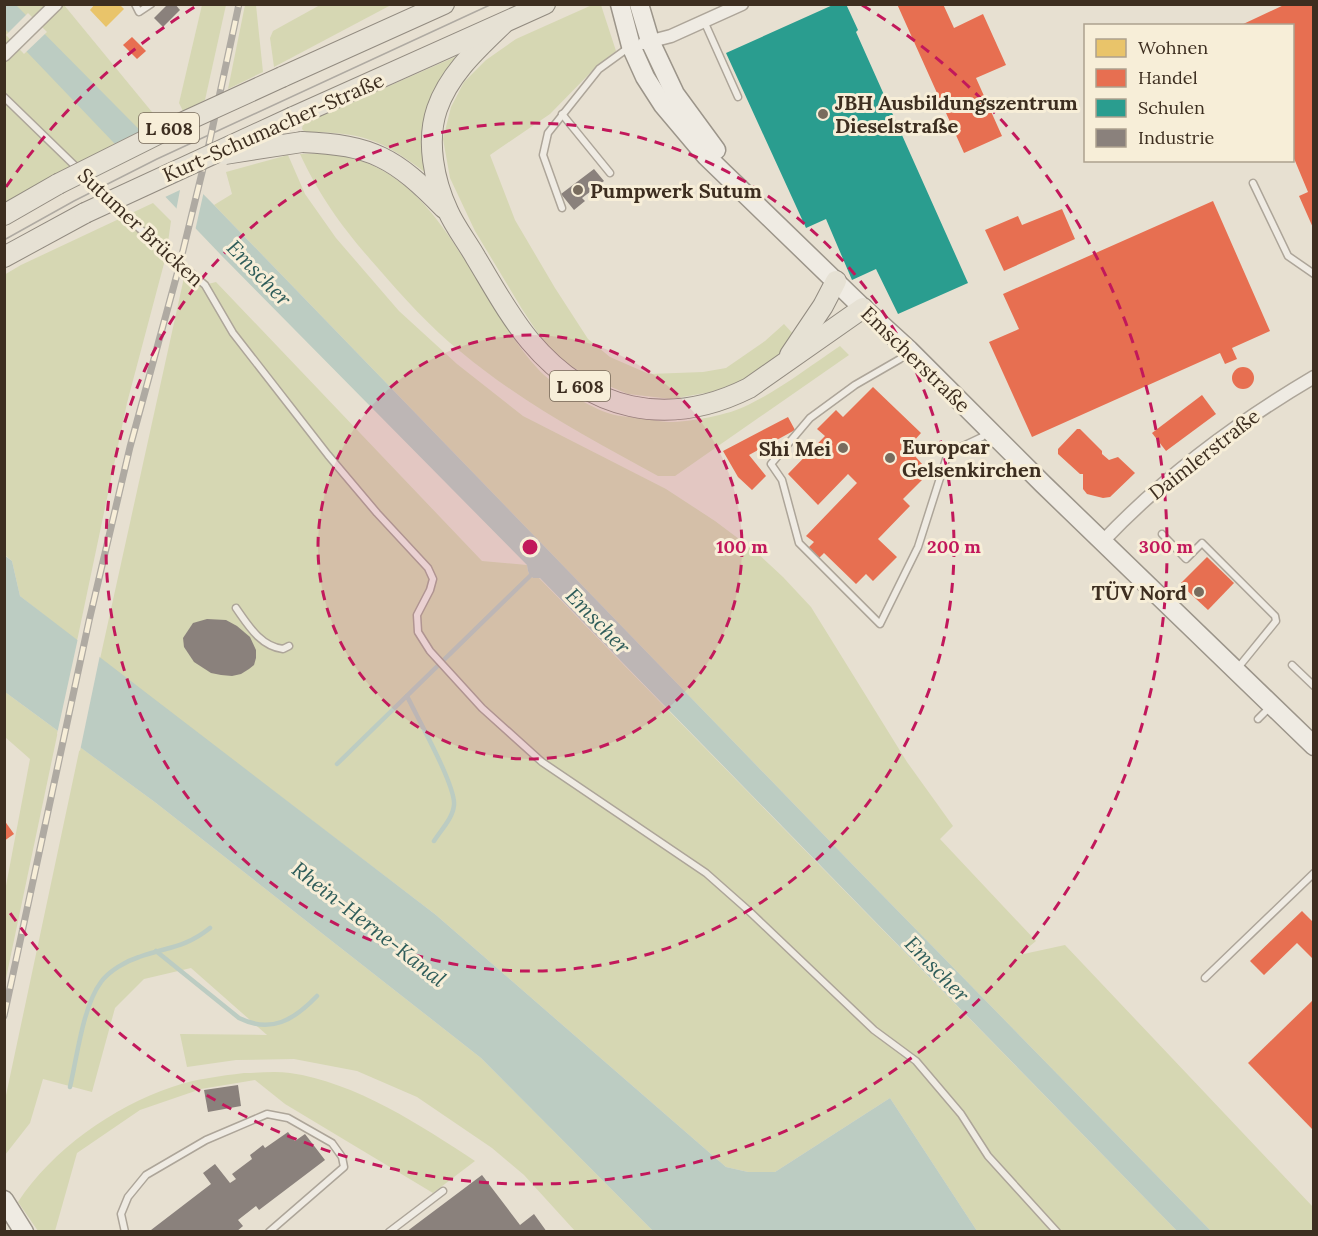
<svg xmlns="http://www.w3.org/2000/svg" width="1318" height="1236" font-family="Lora,serif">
<rect width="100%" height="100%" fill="#e7e0d1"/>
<!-- green -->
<g fill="#d6d7b3">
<polygon points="5,5 64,5 161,123 5,205"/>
<polygon points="202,5 226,5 205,100 183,111 179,103"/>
<polygon points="245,5 256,5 263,72 228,89"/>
<polygon points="320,5 391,5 274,67 270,38 273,31"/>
<polygon points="592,5 601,5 616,51 597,66 550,114 490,155 515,220 555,288 588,339 610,357 649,374 703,372 726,368 765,341 784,324 795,336 777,357 744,380 711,392 671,399 628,394 597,381 569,365 545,344 522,309 475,231 450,178 443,139 451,107 464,82 486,60 516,39"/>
<path d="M457,56L427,174C382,139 361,132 305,132L302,129L303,124Z"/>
<path d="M300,154C437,143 464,288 538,369C550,383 592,409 611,414C621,417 632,417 642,418C651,419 660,422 669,422C691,422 729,415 748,405C781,389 810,366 840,346L849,355L675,476H658C590,439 521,402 461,352C430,327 403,297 377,267C345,231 321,199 300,154Z"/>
<polygon points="288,155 305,194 336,238 399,311 457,364 523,416 666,489 715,521 755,551 783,577 811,607 907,762 953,826 940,839 1036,941 1019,955 1065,945 1313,1207 1313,1231 1211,1231 851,863 214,205 232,194 226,172"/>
<polygon points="153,203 171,221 166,256 127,403 77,641 20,596 12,561 5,555 4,275 21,265"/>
<path d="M185,273L200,286L216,282L482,561L527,565C528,571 528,574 533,578H539L1177,1231H977L890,1098L775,1172H748L726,1167L436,915L100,659Z"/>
<polygon points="5,692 58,731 5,983 5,891 30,759 5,737"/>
<polygon points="80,747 156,803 481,1058 653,1231 575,1231 524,1175 492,1148 417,1097 357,1071 294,1059 236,1060 187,1067 180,1034 267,1035 191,968 144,979 115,1008 92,1092 43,1079 30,1123 5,1155 5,1100"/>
<path d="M244,1073C259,1073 275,1071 290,1073C355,1082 422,1126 475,1161L433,1193L285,1104L255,1080L201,1089L140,1110L77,1153L55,1231H38L18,1202C52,1150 113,1107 172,1087C195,1079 220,1076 244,1073Z"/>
</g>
<!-- water -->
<g fill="#bcccc2">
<path d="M5,5H16L214,205L851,863L1211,1231H1177L540,578H533C528,574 528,571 527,565L221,255L5,29Z"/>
<polygon points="4,555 12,561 20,596 436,915 726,1167 748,1172 775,1172 890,1098 977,1231 653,1231 481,1058 156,803 5,692"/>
</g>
<!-- pier -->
<g fill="#e7e0d1">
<polygon points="28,13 47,32 24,54 6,35"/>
<polygon points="143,130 204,191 195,231 176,211 180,190 163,198 112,145"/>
<polygon points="78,638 100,655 80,751 57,734"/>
</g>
<!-- homes -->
<polygon fill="#e9c46a" points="95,4 119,4 124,9 106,27 90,10"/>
<!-- shops -->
<g fill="#e76f51">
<polygon points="897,4 943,4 954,28 983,14 1006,65 976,78 1002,136 964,153"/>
<polygon points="1286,4 1314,4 1314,230 1299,196 1308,192 1293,156 1293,26 1239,26"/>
<polygon points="132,37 146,51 137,59 123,45"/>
<polygon points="1213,201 1270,331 1232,348 1237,359 1225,364 1220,353 1032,437 989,342 1019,329 1003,294"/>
<polygon points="1062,209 1075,239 1004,271 985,230 1018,216 1022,225"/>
<circle cx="1243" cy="378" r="11"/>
<polygon points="873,387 921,433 913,442 921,450 915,456 922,464 914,472 922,480 903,499 910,506 878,539 897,557 873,581 866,574 856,584 824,553 818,559 807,549 814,542 806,536 857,483 848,474 818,505 788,474 825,436 817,429 836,410 843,417"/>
<polygon points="1202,395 1216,414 1166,451 1152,433"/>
<polygon points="788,417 795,430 749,455 766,476 752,490 738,477 723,451"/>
<polygon points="1077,429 1080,429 1102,451 1102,454 1109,460 1118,457 1135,473 1110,497 1103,498 1087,494 1083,489 1083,474 1080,474 1058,454 1058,449"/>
<polygon points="1207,557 1234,583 1208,610 1180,584"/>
<polygon points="4,820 14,834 4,841"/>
<polygon points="1302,911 1314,923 1314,960 1297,943 1264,975 1250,961"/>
<polygon points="1314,999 1314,1131 1248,1063"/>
</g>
<!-- schools -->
<polygon fill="#2a9d8f" points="835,4 846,4 858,30 856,32 968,283 898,314 876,269 852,280 826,219 806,228 726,53"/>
<!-- industry -->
<g fill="#8a817c">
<polygon points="168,4 175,4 180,10 163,27 154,18"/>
<polygon points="594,169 604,181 582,198 585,201 574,210 561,194"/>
<polygon points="207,619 226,620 237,626 250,637 256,650 256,658 254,665 249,669 241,674 232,676 221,675 211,673 194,662 184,647 183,638 193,623"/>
<polygon points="238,1085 241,1106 208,1112 204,1090"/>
<polygon points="288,1132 295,1141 305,1134 325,1160 259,1210 256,1206 238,1220 243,1226 236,1232 153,1232 151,1230 211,1184 203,1173 215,1164 230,1183 236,1179 232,1174 252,1159 250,1155 263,1145 265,1148"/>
<polygon points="482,1175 520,1225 534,1214 547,1232 406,1232"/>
</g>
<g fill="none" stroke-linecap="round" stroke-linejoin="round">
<!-- stream -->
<g stroke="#bcccc2" stroke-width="4.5">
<path d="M407,696C417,717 456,786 454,805C453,818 441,830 434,841"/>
<polyline points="337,764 530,576"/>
<path d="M156,951L239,1018C271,1034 294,1020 317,996"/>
<path d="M70,1087C77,1057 83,1006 101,982C109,971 126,961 139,957C167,947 185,948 210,928"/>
</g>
<defs>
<g id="lane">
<polyline points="135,4 139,12 151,4"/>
<polyline points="704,21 738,97"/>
<polyline points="4,97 140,229 205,285 233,333 328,455 377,513 428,568 433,579 430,590 417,615 418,632 430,651 482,708 542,762 706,873 749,911 874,1030 916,1061 961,1114 988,1156 1057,1232"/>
<polyline points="562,114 610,173"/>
<polyline points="1253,183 1288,256 1314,274"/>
<polyline points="562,208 543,155 548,133 599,69 628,48"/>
<polyline points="909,351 900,359 855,385 810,418 771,464 782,480 799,543 880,624 918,547 948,453 982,437 988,430"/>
<polyline points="1162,534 1186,559 1202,543 1275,616 1276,621 1237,669"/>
<path d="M236,608C248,625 260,646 283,649L289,646"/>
<polyline points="1292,665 1314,686"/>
<polyline points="1258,719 1271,706"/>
<polyline points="1205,978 1314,873"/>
<polyline points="125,1232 121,1214 128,1197 146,1175 206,1140 267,1114 288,1118 332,1143 342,1157 344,1167 269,1232"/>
<polyline points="389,1232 443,1191"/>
</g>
<g id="street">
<polyline points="644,43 671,36 742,4"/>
<polyline points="4,55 56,4"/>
<path d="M1103,541C1165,476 1236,423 1314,377"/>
</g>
<g id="secondary">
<polyline points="620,4 631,46 645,77 663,105 706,156 863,308 909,350 1043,484 1314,746"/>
<polyline points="639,4 650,41 675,94 716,150"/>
<polyline points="4,1200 24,1232"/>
</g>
<g id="primary">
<path d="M503,24C477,49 449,74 437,109C426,141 434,181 448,211C455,227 467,242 476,258C493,286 509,316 530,341C589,411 667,429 749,388L863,308"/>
<polyline points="282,77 444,4"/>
<polyline points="293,117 545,4"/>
<path d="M302,142C373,145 395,158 444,208"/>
<polyline points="4,215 58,184"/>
<polyline points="4,257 85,213"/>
<polyline points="790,355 823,306 836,281"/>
</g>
</defs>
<!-- lane casing -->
<use href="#lane" stroke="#ada599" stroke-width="9"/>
<!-- street casing -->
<use href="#street" stroke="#ada599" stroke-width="15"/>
<!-- secondary casing -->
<use href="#secondary" stroke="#9c958a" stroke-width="21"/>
<!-- primary casing -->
<use href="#primary" stroke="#928b80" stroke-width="22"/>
<!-- lane -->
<use href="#lane" stroke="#efebe3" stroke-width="6"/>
<!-- street -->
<use href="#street" stroke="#efebe3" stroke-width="12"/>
<!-- secondary -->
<use href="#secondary" stroke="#efebe3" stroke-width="18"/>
<!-- primary -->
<use href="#primary" stroke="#e6e1d4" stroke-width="20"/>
<!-- tram -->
<polyline stroke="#afaaa2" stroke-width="1.5" points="4,240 74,201 157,159 492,4"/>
<defs>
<polyline id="rail" points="4,1016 89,621 130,447 179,267 209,144 239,4"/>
</defs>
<!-- rail casing -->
<use href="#rail" stroke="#afaaa2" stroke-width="7"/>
<!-- rail -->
<use href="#rail" stroke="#f7eed8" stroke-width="4.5" stroke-dasharray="14" stroke-linecap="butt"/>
<defs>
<g id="primary-bridge">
<polyline points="225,154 302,142"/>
<polyline points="58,184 164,131 282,77"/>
<polyline points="85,213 293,117"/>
</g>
</defs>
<!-- primary-bridge casing -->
<use href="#primary-bridge" stroke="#928b80" stroke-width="22" stroke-linecap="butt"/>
<!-- primary-bridge -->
<use href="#primary-bridge" stroke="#e6e1d4" stroke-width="20"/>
</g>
<!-- distance rings -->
<circle cx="530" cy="547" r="212" fill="#c2185b" fill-opacity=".12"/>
<g fill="none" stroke="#c2185b" stroke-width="3" stroke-dasharray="10 8">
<circle cx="530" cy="547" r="212"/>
<circle cx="530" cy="547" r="424"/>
<path d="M6 187A636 636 0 0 1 198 5M862 5A636 636 0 1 1 6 907"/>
</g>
<!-- markers -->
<g fill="#786c5e" stroke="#f7eed8" stroke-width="2">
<circle cx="823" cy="114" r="6"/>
<circle cx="578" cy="190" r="6"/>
<circle cx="843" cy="448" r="6"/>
<circle cx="890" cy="458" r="6"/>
<circle cx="1199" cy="592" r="6"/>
</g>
<g text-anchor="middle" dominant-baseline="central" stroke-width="6" stroke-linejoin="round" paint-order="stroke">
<!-- shield labels -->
<g fill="#f7eed8" stroke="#756857" stroke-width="1.5">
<rect x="139" y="113" width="60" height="30" rx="4.5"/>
<rect x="550" y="371" width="60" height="30" rx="4.5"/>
</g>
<g font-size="18" font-weight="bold" fill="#3d2e20">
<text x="169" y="128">L 608</text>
<text x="580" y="386">L 608</text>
</g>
<!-- poi labels -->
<g font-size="20" font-weight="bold" fill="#3d2e20" stroke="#f7eed8" text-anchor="start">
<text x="835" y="102">JBH Ausbildungszentrum<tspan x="835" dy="23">Dieselstraße</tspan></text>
<text x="590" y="190">Pumpwerk Sutum</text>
<text x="902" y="446">Europcar<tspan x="902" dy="23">Gelsenkirchen</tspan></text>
<text x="831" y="448" text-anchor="end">Shi Mei</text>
<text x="1187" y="592" text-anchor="end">TÜV Nord</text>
</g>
<!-- street labels -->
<g font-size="20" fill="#3d2e20" stroke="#f7eed8">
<text transform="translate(273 127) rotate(-24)">Kurt-Schumacher-Straße</text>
<text transform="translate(141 227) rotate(43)">Sutumer Brücken</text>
<text transform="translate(916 359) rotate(44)">Emscherstraße</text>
<text transform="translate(1204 454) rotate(-38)">Daimlerstraße</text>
</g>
<!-- water labels -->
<g font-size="21" font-style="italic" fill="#2f5d5a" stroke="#f7eed8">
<text transform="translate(259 273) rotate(46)">Emscher</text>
<text transform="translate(598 621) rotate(46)">Emscher</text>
<text transform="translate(369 924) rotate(38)">Rhein-Herne-Kanal</text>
<text transform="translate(937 969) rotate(46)">Emscher</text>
</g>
</g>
<circle cx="530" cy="547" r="9" fill="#c2185b" stroke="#f7eed8" stroke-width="3"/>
<g font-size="18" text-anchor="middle" font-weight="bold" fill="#c2185b" stroke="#f7eed8" stroke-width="6" stroke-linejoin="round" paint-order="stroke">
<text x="742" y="553">100 m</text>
<text x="954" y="553">200 m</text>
<text x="1166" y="553">300 m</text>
</g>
<!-- border -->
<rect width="1318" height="1236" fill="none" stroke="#3d2e20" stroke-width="12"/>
<!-- legend -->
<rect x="1084" y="24" width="210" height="138" fill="#f7eed8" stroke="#ada18e" stroke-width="1.5"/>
<rect x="1096" y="39" width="30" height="18" fill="#e9c46a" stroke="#ada18e" stroke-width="1.5"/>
<text x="1138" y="54" font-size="18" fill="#3d2e20">Wohnen</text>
<rect x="1096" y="69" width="30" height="18" fill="#e76f51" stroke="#ada18e" stroke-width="1.5"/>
<text x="1138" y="84" font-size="18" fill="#3d2e20">Handel</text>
<rect x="1096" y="99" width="30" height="18" fill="#2a9d8f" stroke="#ada18e" stroke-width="1.5"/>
<text x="1138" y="114" font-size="18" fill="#3d2e20">Schulen</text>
<rect x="1096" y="129" width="30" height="18" fill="#8a817c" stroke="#ada18e" stroke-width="1.5"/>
<text x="1138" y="144" font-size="18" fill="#3d2e20">Industrie</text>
</svg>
